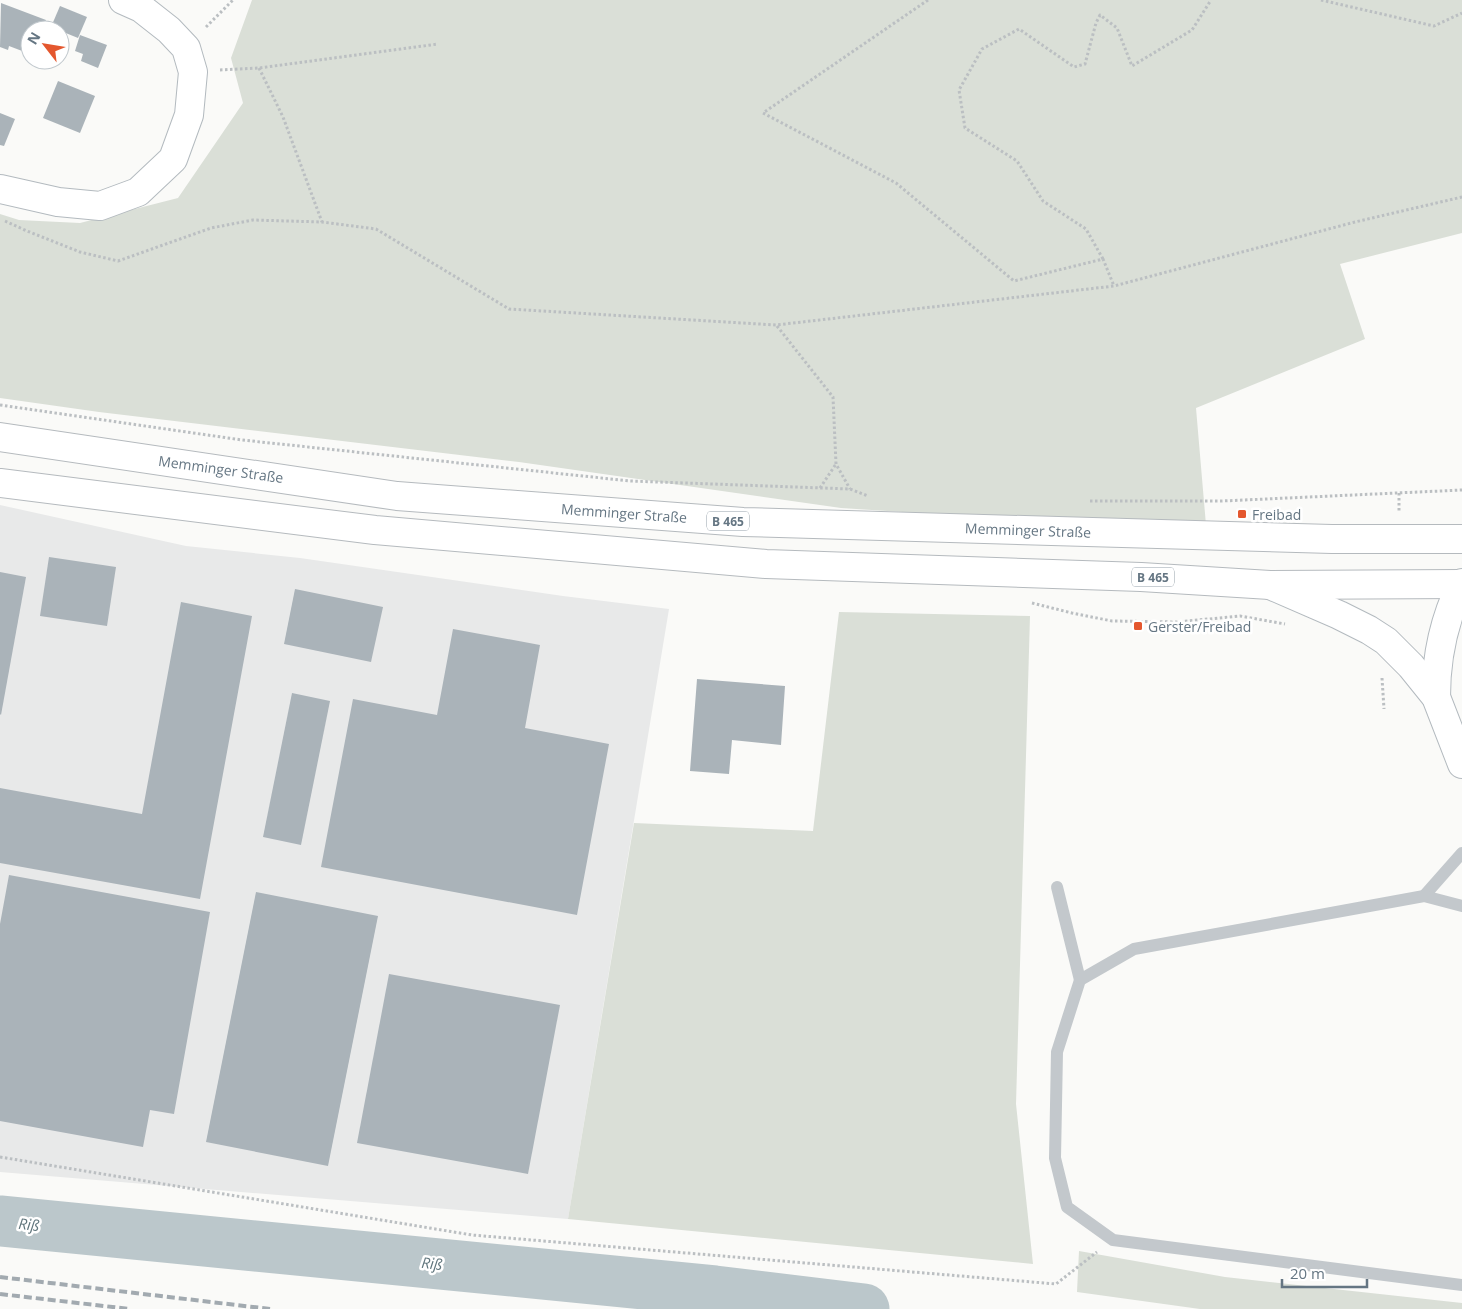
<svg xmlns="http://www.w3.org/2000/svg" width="1462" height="1309" font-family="'Open Sans',sans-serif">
<rect width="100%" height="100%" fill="#fafaf8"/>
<!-- built -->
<polygon fill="#e8e9e9" points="0,505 186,546 300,558 563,596 669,609 568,1219 0,1172"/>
<!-- green -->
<g fill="#dadfd7">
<polygon points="252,0 1462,0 1462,233 1340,264 1365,339 1196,408 1206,525 1011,519 841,508 519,462 99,412 0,398 0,214 19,220 80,223 178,198 243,103 231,58"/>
<polygon points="839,612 1030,616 1016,1104 1033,1264 568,1219 634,823 813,831"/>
<polygon points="1079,1251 1225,1277 1462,1303 1462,1309 1200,1309 1077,1292"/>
</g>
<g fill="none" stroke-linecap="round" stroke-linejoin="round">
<!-- river -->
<polyline stroke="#bbc7cb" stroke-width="51" points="0,1221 715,1291 864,1309"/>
</g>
<!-- building -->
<g fill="#aab3b9">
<polygon points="1,3 46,20 42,30 30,30 30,54 9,46 8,50 0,47"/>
<polygon points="60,6 87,17 78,38 51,27"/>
<polygon points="80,35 107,45 98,68 81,61 83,54 75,51"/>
<polygon points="58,81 95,96 80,133 43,118"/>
<polygon points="0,113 15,119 4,146 0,145"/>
<polygon points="49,557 116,567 107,626 40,616"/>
<polygon points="0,572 26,577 1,715 0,714"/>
<polygon points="295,589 383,607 371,662 284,644"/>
<polygon points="181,602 252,616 200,899 0,863 0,788 142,814"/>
<polygon points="453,629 540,645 525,728 609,744 577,915 321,867 353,699 437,715"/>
<polygon points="697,679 785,686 781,745 732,740 729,774 690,771"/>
<polygon points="292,693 330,701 301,845 263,837"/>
<polygon points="9,875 210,912 174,1114 150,1110 143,1147 0,1121 0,924"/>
<polygon points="256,892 378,916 328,1166 206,1142"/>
<polygon points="389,974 560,1005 528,1174 357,1143"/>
</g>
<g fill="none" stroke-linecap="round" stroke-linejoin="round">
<defs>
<g id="secondary">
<polyline points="0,189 58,202 100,206 138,192 173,159 189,115 193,72 186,48 169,30 141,8 123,0"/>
<polyline points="1270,585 1339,615 1369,630 1386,641 1411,666 1436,697 1462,764"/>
<path d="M1436,697C1436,656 1444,619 1462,583"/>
</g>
<g id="primary">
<polyline points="0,437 397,496 743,522 1332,539 1462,539"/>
<polyline points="0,483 375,530 766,564 1141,577 1270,585 1462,584"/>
</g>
</defs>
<!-- secondary casing -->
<use href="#secondary" stroke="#b3babf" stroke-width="30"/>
<!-- primary casing -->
<use href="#primary" stroke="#b5babe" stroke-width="30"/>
<!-- path -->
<g stroke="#bbbfc2" stroke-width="3" stroke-dasharray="2.5 2.5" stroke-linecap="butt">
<polyline points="928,0 763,113 896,183 1014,281 1103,259 1114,286"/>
<polyline points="1321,0 1434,26 1462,13"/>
<polyline points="206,27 233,0"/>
<polyline points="259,68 283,117 322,222"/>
<polyline points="220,70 259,68 438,44"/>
<polyline points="5,221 27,231 80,252 118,261 211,228 253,220 322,222 376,229 509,309 776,325 1114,286 1355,222 1462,197"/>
<polyline points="1103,259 1086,229 1043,201 1017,161 965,128 959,90 982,49 1019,29 1074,67 1085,64 1096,23 1100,15 1117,28 1132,66 1192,30 1211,0"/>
<polyline points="777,326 833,397 836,464 850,489"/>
<polyline points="0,405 242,440 630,481 850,489 868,496"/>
<polyline points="820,488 836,464"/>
<polyline points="1399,493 1399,511"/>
<polyline points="1090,501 1222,501 1462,490"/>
<polyline points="1032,603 1072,613 1112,621 1177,622 1240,616 1285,624"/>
<polyline points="1382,678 1384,709"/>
<polyline points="0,1157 472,1235 1056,1284 1097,1252"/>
</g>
<!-- service -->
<g stroke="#c3c8cc" stroke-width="12">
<polyline points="1057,887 1080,980"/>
<polyline points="1424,896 1462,853"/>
<polyline points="1462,906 1424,896 1134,949 1080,980 1057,1052 1055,1158 1067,1207 1113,1240 1462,1285"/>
</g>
<!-- secondary -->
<use href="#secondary" stroke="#fff" stroke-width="28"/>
<!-- primary -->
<use href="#primary" stroke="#fff" stroke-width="28"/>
<!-- rail -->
<g stroke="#a2aab0" stroke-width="4" stroke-dasharray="8 4" stroke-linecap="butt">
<polyline points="0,1277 270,1309"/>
<polyline points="0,1294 130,1309"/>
</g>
</g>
<!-- markers -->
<g fill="#e4572e" stroke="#fff" stroke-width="2">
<rect x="1237" y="509" width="10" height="10" rx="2.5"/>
<rect x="1133" y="621" width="10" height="10" rx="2.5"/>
</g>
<g text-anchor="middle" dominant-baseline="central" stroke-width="5" stroke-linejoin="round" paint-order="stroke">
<!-- shield labels -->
<g fill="#fff" stroke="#939fa8" stroke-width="1">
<rect x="707" y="511.5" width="42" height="19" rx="4"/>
<rect x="1132" y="567.5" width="42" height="19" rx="4"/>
</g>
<g font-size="12" font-weight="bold" fill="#657683">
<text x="728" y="521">B 465</text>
<text x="1153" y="577">B 465</text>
</g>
<!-- street labels -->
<g font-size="14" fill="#657683" stroke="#fff">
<text transform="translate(221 469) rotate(8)">Memminger Straße</text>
<text transform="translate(624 513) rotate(4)">Memminger Straße</text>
<text transform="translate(1028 530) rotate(2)">Memminger Straße</text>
</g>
<!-- poi labels -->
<g font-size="14" fill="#657683" stroke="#fff" text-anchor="start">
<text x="1252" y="514">Freibad</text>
<text x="1148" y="626">Gerster/Freibad</text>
</g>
<!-- water labels -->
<g font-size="15" font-style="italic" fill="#60757c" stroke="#fff">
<text transform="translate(29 1224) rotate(6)">Riß</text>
<text transform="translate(432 1263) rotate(6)">Riß</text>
</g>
</g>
<!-- north arrow -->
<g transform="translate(45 45) rotate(301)"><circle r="24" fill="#ffffff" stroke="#c1c8cd"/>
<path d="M0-4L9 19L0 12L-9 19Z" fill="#e4572e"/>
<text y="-8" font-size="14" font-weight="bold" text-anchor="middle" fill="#657683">N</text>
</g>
<!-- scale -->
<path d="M1282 1279v8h85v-8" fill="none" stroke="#657683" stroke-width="2.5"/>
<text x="1290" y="1279" font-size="15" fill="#657683" stroke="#ffffff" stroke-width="4" paint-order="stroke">20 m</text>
</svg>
